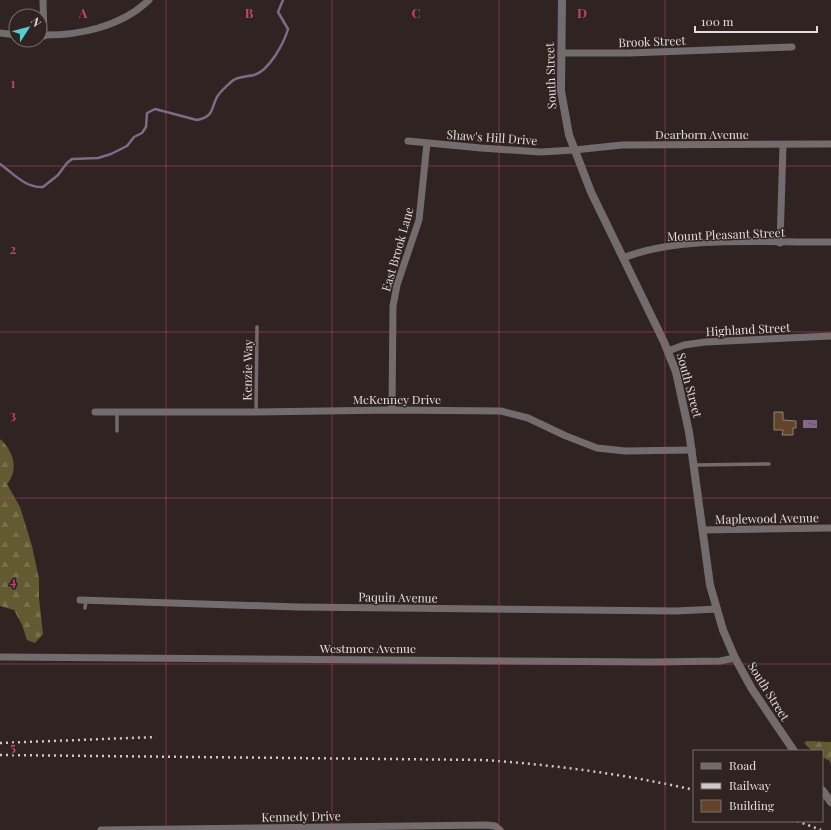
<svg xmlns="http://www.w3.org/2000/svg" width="831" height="830" font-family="'Playfair Display',serif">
<defs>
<pattern id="forest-firs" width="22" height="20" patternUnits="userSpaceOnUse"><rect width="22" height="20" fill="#635a31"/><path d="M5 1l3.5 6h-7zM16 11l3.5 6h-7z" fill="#79714e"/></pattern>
<pattern id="water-ripples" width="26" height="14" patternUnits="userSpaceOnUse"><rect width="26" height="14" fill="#846889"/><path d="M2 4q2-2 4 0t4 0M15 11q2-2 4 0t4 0" fill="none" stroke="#675769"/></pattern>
</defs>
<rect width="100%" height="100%" fill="#2f2422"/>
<!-- forest -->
<g fill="url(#forest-firs)">
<path d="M0,439C14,451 19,470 7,484L20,507L32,546L39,579V598L43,634L35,643L27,640L22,625L14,610L0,606Z"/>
<polygon points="807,741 831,742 831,766 830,761 822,757 822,751 812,751 804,743"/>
</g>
<!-- water -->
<rect fill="url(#water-ripples)" x="803" y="420" width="14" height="8"/>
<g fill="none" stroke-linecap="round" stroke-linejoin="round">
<!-- stream -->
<path stroke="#846889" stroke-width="2.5" d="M0,164C13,173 25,188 43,187L58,175L67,163L72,159L98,158L111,154L127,146L134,137L142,133L146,127L147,113L155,109L197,120C213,117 211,110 216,99C219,92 226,87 231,82C237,76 246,77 254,75C269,71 284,43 288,29L278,12L283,0"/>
</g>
<!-- building -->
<polygon fill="#634428" stroke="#8d837b" points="774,412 783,412 783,420 796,421 796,428 793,428 793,435 782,435 783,430 774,430"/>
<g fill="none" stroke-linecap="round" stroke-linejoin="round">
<!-- service -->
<g stroke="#726c6e" stroke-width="3.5">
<polyline points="117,412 117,431"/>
<polyline points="256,412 257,327"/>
<polyline points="694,465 769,464"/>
<polyline points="85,608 86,601"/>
</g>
<!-- minor -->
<g stroke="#726c6e" stroke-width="7">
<polyline points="43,0 44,36"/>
<polyline points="0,33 16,35"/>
<path d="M40,35C78,36 121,27 149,0"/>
<polyline points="561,53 629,53 792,47"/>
<polyline points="408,141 481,148 541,152 574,150 622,145 831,144"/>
<polyline points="780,243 783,145"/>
<path d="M623,258C681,235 768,243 831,242"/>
<polyline points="668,351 684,345 705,342 831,336"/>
<polyline points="392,410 393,306 397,285 419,220 427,143"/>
<polyline points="95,412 256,412 392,410 501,411 528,418 566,436 597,448 625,451 692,450"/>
<polyline points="703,530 831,528"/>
<polyline points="80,600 298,607 676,611 717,609"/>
<polyline points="0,657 654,662 720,661 735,658"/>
<polyline points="101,830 487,825 495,826 500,830"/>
</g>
<!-- tertiary -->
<g stroke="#726c6e" stroke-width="8">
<polyline points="562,0 561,91 569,135 591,192 664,342 676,372 689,432 710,585 723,630 735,658 752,689 794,751"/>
<polyline points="822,790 831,802"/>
</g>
<!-- rail -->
<g stroke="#d0c7c6" stroke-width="2.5" stroke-dasharray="2 4" stroke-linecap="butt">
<polyline points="0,743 156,737"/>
<path d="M0,755L484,760C555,765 624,774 694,790"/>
<polyline points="797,821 821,830"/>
</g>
</g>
<!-- grid -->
<path fill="none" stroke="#c93f75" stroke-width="1" stroke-opacity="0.55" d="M166,0V830M332,0V830M499,0V830M665,0V830M0,166H831M0,332H831M0,498H831M0,664H831"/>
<g text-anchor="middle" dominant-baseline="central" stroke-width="3" stroke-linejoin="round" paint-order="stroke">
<!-- street labels -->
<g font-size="12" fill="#e4dcdb" stroke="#2f2422">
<text transform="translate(652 41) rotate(-2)">Brook Street</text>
<text transform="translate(550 76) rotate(-92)">South Street</text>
<text x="702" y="134">Dearborn Avenue</text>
<text transform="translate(492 137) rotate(4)">Shaw's Hill Drive</text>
<text transform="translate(726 234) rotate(-2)">Mount Pleasant Street</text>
<text transform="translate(397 249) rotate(-74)">East Brook Lane</text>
<text transform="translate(748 329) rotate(-3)">Highland Street</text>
<text transform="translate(247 370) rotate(-89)">Kenzie Way</text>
<text transform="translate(690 385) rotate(75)">South Street</text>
<text x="397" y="399">McKenney Drive</text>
<text transform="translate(767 518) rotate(-1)">Maplewood Avenue</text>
<text transform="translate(398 597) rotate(1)">Paquin Avenue</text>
<text x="368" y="648">Westmore Avenue</text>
<text transform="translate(769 691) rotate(58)">South Street</text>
<text transform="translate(301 816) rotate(-1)">Kennedy Drive</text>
</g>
</g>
<g font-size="13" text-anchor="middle" font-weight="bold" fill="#c93f75" stroke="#2f2422" stroke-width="3" stroke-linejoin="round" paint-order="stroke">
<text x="83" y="18">A</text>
<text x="249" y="18">B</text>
<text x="416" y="18">C</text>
<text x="582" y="18">D</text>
<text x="13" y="88">1</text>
<text x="13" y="254">2</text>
<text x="13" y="420">3</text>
<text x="13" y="586">4</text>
<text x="13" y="752">5</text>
</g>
<!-- legend -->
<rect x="693" y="750" width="130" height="72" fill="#2f2422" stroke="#776e6c"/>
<rect x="701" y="763" width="20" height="6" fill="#726c6e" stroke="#776e6c"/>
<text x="729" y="770" font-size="12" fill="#e4dcdb">Road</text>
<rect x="701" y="783" width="20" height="6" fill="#d0c7c6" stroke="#776e6c"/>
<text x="729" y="790" font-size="12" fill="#e4dcdb">Railway</text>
<rect x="701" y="800" width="20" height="12" fill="#634428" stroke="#776e6c"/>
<text x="729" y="810" font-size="12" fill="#e4dcdb">Building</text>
<!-- north arrow -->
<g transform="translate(28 28) rotate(54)"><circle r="19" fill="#2f2422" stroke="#776e6c"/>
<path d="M0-3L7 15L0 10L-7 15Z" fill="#52cdd0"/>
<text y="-6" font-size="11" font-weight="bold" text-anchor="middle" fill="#e4dcdb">N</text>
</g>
<!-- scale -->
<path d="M695 26v6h122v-6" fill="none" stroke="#e4dcdb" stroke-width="2"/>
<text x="701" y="26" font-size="12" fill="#e4dcdb" stroke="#2f2422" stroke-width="3" paint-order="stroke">100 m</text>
</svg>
